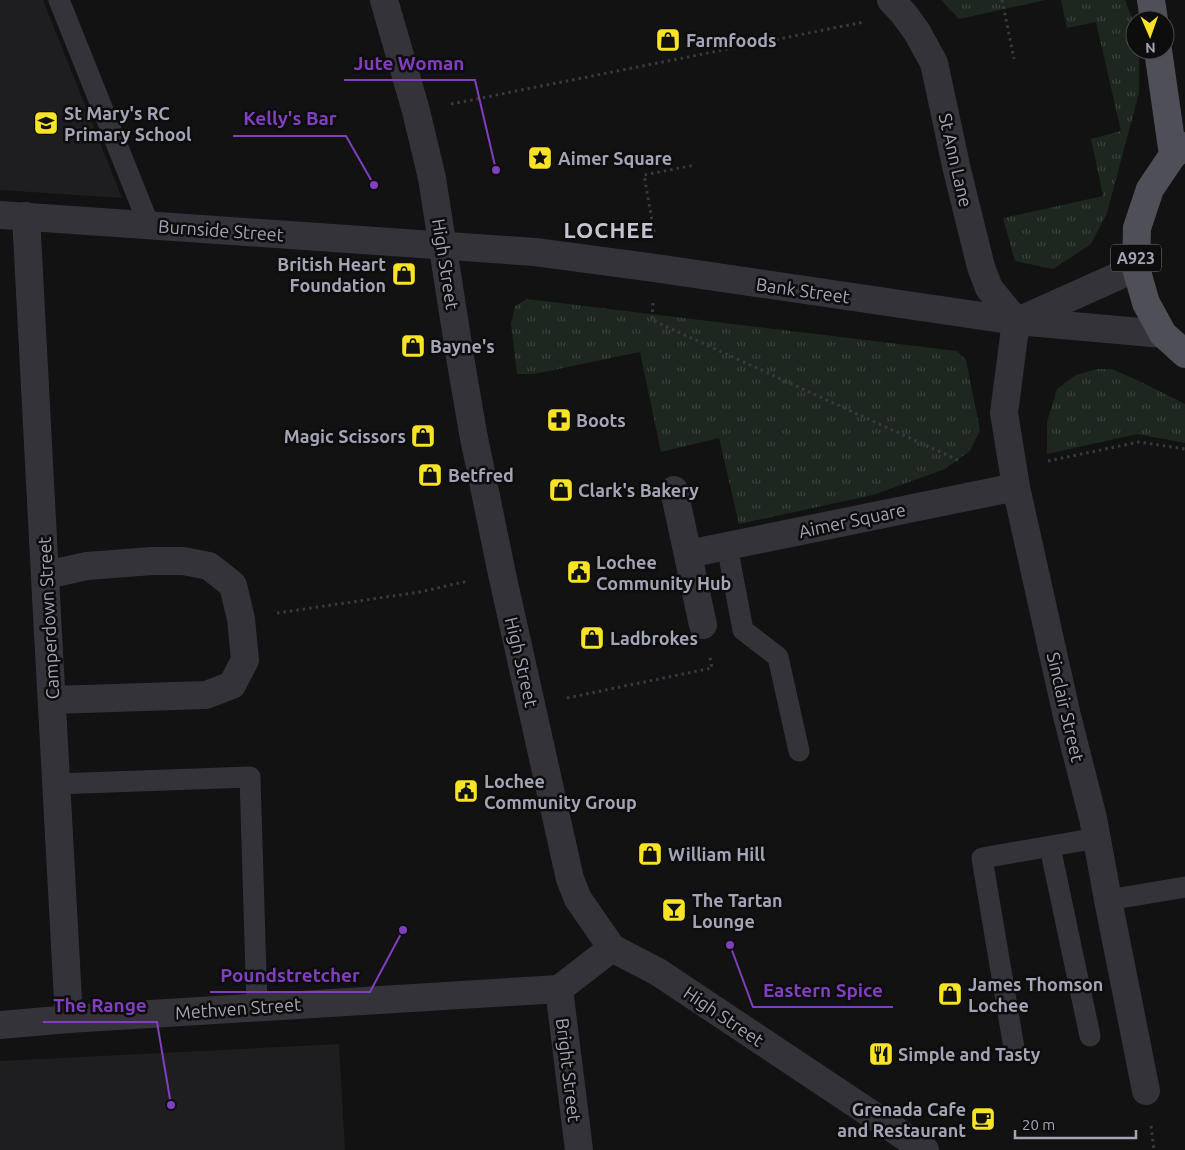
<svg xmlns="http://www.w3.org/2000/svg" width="1185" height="1150" font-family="Ubuntu,sans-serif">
<defs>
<pattern id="grass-tufts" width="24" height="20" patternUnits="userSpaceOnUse" patternTransform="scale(1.25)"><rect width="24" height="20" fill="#1e2620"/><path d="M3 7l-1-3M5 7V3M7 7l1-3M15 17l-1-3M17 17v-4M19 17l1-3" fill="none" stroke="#3c423e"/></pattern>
</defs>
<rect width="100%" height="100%" fill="#121213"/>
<!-- built -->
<g fill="#1e1e20">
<polygon points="0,0 43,0 122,198 0,190"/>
<polygon points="339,1044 345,1150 0,1150 0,1061"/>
</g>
<!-- grass -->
<g fill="url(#grass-tufts)">
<polygon points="941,0 1046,0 959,19"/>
<polygon points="1061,0 1125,0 1135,26 1135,50 1139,50 1139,93 1107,213 1091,244 1053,269 1015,261 1003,218 1103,196 1091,139 1121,131 1096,22 1067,28"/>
<polygon points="527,299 957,351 966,360 980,430 970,451 945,469 873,495 739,524 719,438 661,452 640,352 534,374 517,374 511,324 515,306"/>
<polygon points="1097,369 1112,369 1141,382 1185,404 1185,443 1137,434 1047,454 1047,422 1057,389 1076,375"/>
</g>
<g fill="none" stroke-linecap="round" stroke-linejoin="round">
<!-- path -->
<g stroke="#393940" stroke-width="3" stroke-dasharray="2.5 4" stroke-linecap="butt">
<polyline points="1002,0 1014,59"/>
<polyline points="451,104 864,22"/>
<polyline points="654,232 644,175 695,165"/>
<polyline points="653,303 652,320 960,461"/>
<polyline points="1048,461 1139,442 1185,449"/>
<polyline points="277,613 420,592 468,581"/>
<polyline points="567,698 712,668 710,658"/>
<polyline points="1151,1126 1154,1150"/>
</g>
<!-- service -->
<g stroke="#333339" stroke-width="21">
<polyline points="59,0 149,225"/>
<polyline points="727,546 743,630 778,657 799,751"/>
<polyline points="55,784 250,777 257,1007"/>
<polyline points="1050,847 1090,1036"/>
<polyline points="1108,900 1185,887"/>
<polyline points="1014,1048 982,858 1097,838"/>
</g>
<!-- minor -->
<g stroke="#333339" stroke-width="28">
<polyline points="384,0 416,111 432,178 460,357 473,433 502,574 570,879 578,899 612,948 658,972 925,1150"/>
<polyline points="891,0 904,14 917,32 934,63 957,170 981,267 989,288 1016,321"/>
<polyline points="0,215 535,252 655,268 1016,321 1163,334"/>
<path d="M26,216C41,484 53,751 69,1019"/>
<polyline points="1020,320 1136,268"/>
<polyline points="1016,321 1004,413 1016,487 1067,716 1093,818 1108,900 1146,1091"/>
<polyline points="674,490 703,625"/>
<polyline points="688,554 1016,487"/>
<polyline points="46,575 87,566 152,561 183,561 209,566 233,585 241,619 245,660 232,685 206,695 52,700"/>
<polyline points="559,989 579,1150"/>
<polyline points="0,1025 69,1019 559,989 612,948"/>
</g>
<!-- primary -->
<g stroke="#4f4f58" stroke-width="28">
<polyline points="1151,0 1154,20"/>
<polyline points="1158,50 1173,155"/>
<polyline points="1185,146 1173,155 1150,189 1137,228 1136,268 1146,303 1163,334 1185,354"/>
</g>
</g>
<!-- icons -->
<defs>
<symbol id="shop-square" viewBox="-11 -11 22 22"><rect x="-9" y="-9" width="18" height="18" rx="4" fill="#f8e425" stroke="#0d0d0e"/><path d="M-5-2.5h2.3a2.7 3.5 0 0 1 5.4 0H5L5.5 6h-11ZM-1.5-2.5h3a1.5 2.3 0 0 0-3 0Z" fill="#111"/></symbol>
<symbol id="school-square" viewBox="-11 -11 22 22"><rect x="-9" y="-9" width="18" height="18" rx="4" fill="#f8e425" stroke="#0d0d0e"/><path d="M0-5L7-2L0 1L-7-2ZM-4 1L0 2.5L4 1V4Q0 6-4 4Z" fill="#111"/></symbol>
<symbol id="sight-square" viewBox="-11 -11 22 22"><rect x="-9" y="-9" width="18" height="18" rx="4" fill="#f8e425" stroke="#0d0d0e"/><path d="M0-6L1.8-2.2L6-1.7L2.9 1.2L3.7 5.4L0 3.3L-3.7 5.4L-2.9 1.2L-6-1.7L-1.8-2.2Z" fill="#111"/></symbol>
<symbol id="pharmacy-square" viewBox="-11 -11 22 22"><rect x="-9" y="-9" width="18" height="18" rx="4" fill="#f8e425" stroke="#0d0d0e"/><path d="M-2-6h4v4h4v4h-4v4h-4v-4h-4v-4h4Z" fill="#111"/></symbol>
<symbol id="civic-square" viewBox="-11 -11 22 22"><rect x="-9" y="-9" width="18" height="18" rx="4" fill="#f8e425" stroke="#0d0d0e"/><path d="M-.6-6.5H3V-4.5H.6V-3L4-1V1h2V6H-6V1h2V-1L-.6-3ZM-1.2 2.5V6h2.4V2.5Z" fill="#111"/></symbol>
<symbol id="bar-square" viewBox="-11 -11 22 22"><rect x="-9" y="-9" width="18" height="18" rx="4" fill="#f8e425" stroke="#0d0d0e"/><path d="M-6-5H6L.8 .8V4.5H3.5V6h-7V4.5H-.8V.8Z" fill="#111"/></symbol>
<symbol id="restaurant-square" viewBox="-11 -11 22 22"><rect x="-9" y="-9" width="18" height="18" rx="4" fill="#f8e425" stroke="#0d0d0e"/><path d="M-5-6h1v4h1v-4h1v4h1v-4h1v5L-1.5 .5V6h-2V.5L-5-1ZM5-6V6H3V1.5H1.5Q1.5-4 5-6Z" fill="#111"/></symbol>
<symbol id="cafe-square" viewBox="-11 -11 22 22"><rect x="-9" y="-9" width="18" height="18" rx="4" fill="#f8e425" stroke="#0d0d0e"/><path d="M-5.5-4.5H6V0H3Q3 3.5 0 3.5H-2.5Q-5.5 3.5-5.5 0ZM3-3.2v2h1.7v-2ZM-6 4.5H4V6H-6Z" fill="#111"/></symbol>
</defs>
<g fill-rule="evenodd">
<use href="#shop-square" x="654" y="26" width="28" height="28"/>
<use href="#school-square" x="32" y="109" width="28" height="28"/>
<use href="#sight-square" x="526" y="144" width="28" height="28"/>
<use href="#shop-square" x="390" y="260" width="28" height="28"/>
<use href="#shop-square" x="399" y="332" width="28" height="28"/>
<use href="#pharmacy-square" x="545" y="406" width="28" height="28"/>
<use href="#shop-square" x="409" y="422" width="28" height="28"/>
<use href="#shop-square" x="416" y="461" width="28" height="28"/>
<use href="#shop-square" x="547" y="476" width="28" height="28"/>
<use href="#civic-square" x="565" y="558" width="28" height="28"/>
<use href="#shop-square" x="578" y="624" width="28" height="28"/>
<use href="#civic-square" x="452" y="777" width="28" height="28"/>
<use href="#shop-square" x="636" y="840" width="28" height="28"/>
<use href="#bar-square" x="660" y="896" width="28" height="28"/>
<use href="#shop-square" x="936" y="980" width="28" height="28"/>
<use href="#restaurant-square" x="867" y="1040" width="28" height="28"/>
<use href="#cafe-square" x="969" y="1105" width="28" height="28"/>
</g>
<g text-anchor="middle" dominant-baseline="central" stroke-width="5" stroke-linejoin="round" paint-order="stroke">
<!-- shield labels -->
<rect fill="#0d0d0e" stroke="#767783" stroke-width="1" x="1111" y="244.5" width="50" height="27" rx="4"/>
<g font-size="16" font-weight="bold" fill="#a3a4b5">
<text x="1136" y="258">A923</text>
</g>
<!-- poi labels -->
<g font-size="18" font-weight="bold" fill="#a3a4b5" stroke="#0d0d0e" text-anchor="start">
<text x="686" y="40">Farmfoods</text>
<text x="64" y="113">St Mary's RC<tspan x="64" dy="21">Primary School</tspan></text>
<text x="558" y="158">Aimer Square</text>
<text x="386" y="264" text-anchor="end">British Heart<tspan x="386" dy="21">Foundation</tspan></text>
<text x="430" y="346">Bayne's</text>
<text x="576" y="420">Boots</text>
<text x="406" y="436" text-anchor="end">Magic Scissors</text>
<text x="448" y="475">Betfred</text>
<text x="578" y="490">Clark's Bakery</text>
<text x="596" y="562">Lochee<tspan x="596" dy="21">Community Hub</tspan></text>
<text x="610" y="638">Ladbrokes</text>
<text x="484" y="781">Lochee<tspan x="484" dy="21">Community Group</tspan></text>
<text x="668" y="854">William Hill</text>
<text x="692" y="900">The Tartan<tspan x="692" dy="21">Lounge</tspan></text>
<text x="968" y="984">James Thomson<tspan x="968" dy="21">Lochee</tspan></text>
<text x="898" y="1054">Simple and Tasty</text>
<text x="966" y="1109" text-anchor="end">Grenada Cafe<tspan x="966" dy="21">and Restaurant</tspan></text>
</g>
<!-- street labels -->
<g font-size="18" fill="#a3a4b5" stroke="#0d0d0e">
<text transform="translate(956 160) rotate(77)">St Ann Lane</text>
<text transform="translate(221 230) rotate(4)">Burnside Street</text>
<text transform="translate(446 264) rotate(81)">High Street</text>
<text transform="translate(803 290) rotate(8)">Bank Street</text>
<text transform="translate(852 520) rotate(-12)">Aimer Square</text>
<text transform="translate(48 618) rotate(-93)">Camperdown Street</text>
<text transform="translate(522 662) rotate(77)">High Street</text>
<text transform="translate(1066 707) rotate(77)">Sinclair Street</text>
<text transform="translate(238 1008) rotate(-4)">Methven Street</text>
<text transform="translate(724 1016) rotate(34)">High Street</text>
<text transform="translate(569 1070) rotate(83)">Bright Street</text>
</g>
<!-- district labels -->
<g font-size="22" font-weight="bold" letter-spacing="1" fill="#c4c4d0" stroke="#0d0d0e">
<text x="609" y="229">LOCHEE</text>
</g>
</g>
<!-- callouts -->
<path fill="none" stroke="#813ebe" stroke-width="2" d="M496 170L475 80H344M374 185L346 136H233M403 930L370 992H210M730 945L753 1007H893M171 1105L157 1022H43"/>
<g fill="#813ebe" stroke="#0d0d0e" stroke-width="2">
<circle cx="496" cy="170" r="5"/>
<circle cx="374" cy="185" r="5"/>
<circle cx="403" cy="930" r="5"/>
<circle cx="730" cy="945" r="5"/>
<circle cx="171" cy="1105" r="5"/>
</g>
<g font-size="19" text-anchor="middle" font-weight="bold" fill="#813ebe" stroke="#0d0d0e" stroke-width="5" stroke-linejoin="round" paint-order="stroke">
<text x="409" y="70">Jute Woman</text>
<text x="290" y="125">Kelly's Bar</text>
<text x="290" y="982">Poundstretcher</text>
<text x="823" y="997">Eastern Spice</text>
<text x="100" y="1012">The Range</text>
</g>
<!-- north arrow -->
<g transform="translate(1150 35) rotate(178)"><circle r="24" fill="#0d0d0e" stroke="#494951"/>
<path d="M0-4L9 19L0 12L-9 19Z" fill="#f8e425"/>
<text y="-8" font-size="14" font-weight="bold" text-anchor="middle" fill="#a3a4b5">N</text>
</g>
<!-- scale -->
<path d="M1015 1130v8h121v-8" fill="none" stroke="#a3a4b5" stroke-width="2.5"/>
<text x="1022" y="1130" font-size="15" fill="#a3a4b5" stroke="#0d0d0e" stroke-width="4" paint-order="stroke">20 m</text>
</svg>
